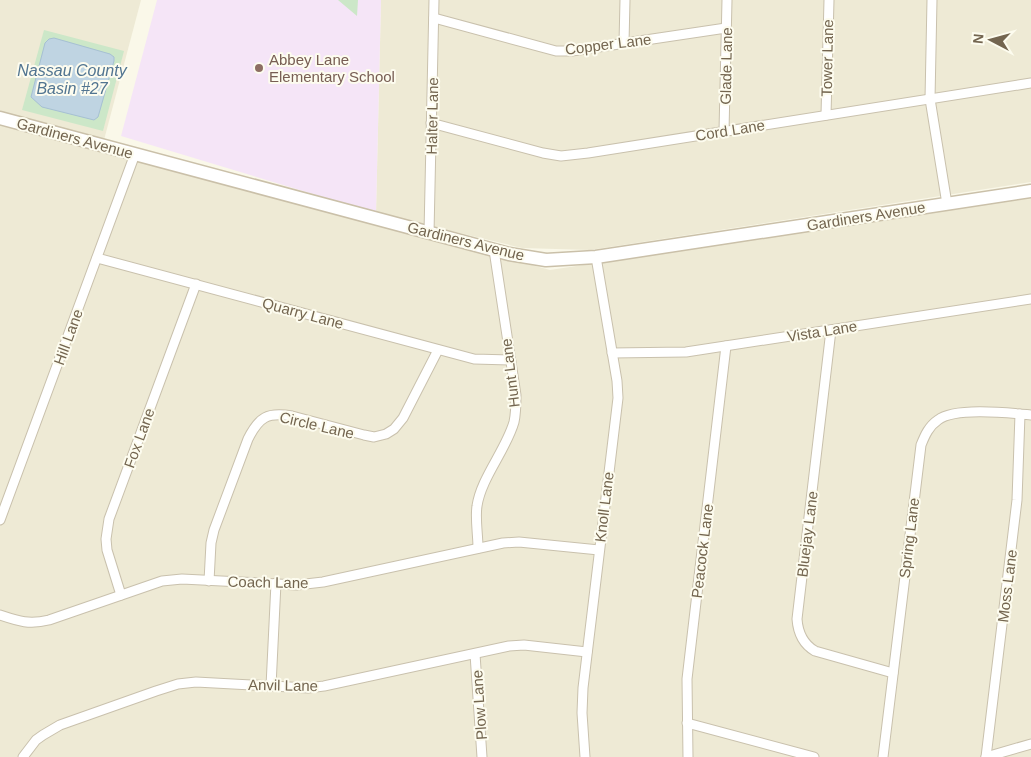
<svg xmlns="http://www.w3.org/2000/svg" width="1031" height="757" font-family="Helvetica,sans-serif">
<rect width="100%" height="100%" fill="#faf8e9"/>
<!-- residential -->
<g fill="#eeead5">
<polygon points="0,0 141,0 104,140 0,112"/>
<polygon points="381,0 1031,0 1031,182 590,250 522,248 376,213"/>
<polygon points="0,119 550,270 1031,197 1031,757 0,757"/>
</g>
<!-- education -->
<polygon fill="#f5e5f7" points="157,0 381,0 376,213 121,136"/>
<!-- green -->
<g fill="#cce7c8">
<polygon points="338,0 358,0 357,16"/>
<polygon points="44,30 124,51 103,131 22,110"/>
</g>
<!-- water -->
<polygon fill="#bfd4e2" stroke="#a6c0d3" points="54,38 110,54 114,57 114,61 98,117 94,120 42,107 31,97 45,43 49,39"/>
<g fill="none" stroke-linecap="round" stroke-linejoin="round">
<defs>
<g id="street">
<polyline points="932,0 930,99 947,204"/>
<polyline points="434,18 556,51 572,51 726,28"/>
<polyline points="624,43 625,0"/>
<polyline points="826,115 829,0"/>
<polyline points="431,123 543,153 561,156 588,153 1031,83"/>
<polyline points="724,131 727,0"/>
<polyline points="429,233 434,0"/>
<polyline points="97,258 474,359 510,360"/>
<path d="M831,330C820,426 808,522 797,619C798,633 803,644 815,651L893,673"/>
<polyline points="612,353 686,352 1031,299"/>
<polyline points="0,520 135,154"/>
<path d="M478,548C478,535 475,518 477,506C481,478 506,450 514,422C516,413 516,404 516,395L494,250"/>
<path d="M209,581L211,543L214,530L248,439C259,417 267,412 292,416L364,435L374,437L386,434L394,429L403,418L438,350"/>
<polyline points="121,595 107,550 106,539 109,519 196,284"/>
<path d="M0,615C18,621 29,625 49,620L162,581L182,579L297,585L323,582L503,543L519,542L599,550"/>
<polyline points="475,654 482,757"/>
<polyline points="271,686 276,583"/>
<polyline points="687,723 814,757"/>
<polyline points="23,757 36,740 43,735 60,725 156,691 178,684 196,682 308,688 324,686 509,646 524,645 587,652"/>
<polyline points="585,757 582,713 583,688 618,398 617,381 596,257"/>
<polyline points="688,757 687,679 726,346"/>
<path d="M883,757L921,445C925,435 929,426 938,420C955,407 1009,413 1031,415"/>
<polyline points="986,757 1017,500 1020,414"/>
<polyline points="986,757 1031,744"/>
</g>
<polyline id="secondary" points="0,118 509,254 546,260 596,257 1031,191"/>
</defs>
<!-- street casing -->
<use href="#street" stroke="#c9c1ad" stroke-width="11"/>
<!-- secondary casing -->
<use href="#secondary" stroke="#cac0a9" stroke-width="15"/>
<!-- street -->
<use href="#street" stroke="#fff" stroke-width="9"/>
<!-- secondary -->
<use href="#secondary" stroke="#fff" stroke-width="12"/>
</g>
<!-- markers -->
<circle fill="#8d6e63" stroke="#fdfcef" stroke-width="2" cx="259" cy="68" r="5"/>
<g text-anchor="middle" dominant-baseline="central" stroke-width="4" stroke-linejoin="round" paint-order="stroke">
<!-- street labels -->
<g font-size="15" fill="#73654f" stroke="#fdfcef">
<text transform="translate(608 44) rotate(-7)">Copper Lane</text>
<text transform="translate(827 58) rotate(-89)">Tower Lane</text>
<text transform="translate(726 66) rotate(-89)">Glade Lane</text>
<text transform="translate(432 116) rotate(-89)">Halter Lane</text>
<text transform="translate(730 130) rotate(-9)">Cord Lane</text>
<text transform="translate(75 138) rotate(15)">Gardiners Avenue</text>
<text transform="translate(866 216) rotate(-9)">Gardiners Avenue</text>
<text transform="translate(466 241) rotate(14)">Gardiners Avenue</text>
<text transform="translate(303 313) rotate(15)">Quarry Lane</text>
<text transform="translate(822 331) rotate(-9)">Vista Lane</text>
<text transform="translate(68 337) rotate(-70)">Hill Lane</text>
<text transform="translate(510 373) rotate(-97)">Hunt Lane</text>
<text transform="translate(317 425) rotate(13)">Circle Lane</text>
<text transform="translate(139 438) rotate(-70)">Fox Lane</text>
<text transform="translate(604 507) rotate(-83)">Knoll Lane</text>
<text transform="translate(807 534) rotate(-83)">Bluejay Lane</text>
<text transform="translate(909 538) rotate(-83)">Spring Lane</text>
<text transform="translate(702 551) rotate(-83)">Peacock Lane</text>
<text transform="translate(268 582) rotate(1)">Coach Lane</text>
<text transform="translate(1007 586) rotate(-83)">Moss Lane</text>
<text transform="translate(283 685) rotate(1)">Anvil Lane</text>
<text transform="translate(479 705) rotate(-94)">Plow Lane</text>
</g>
<!-- education labels -->
<g font-size="15" fill="#785e54" stroke="#fdfcef" text-anchor="start">
<text x="269" y="59">Abbey Lane<tspan x="269" dy="17">Elementary School</tspan></text>
</g>
<!-- water labels -->
<g font-size="16" font-style="italic" fill="#527591" stroke="#fdfcef">
<text x="72" y="70">Nassau County<tspan x="72" dy="18">Basin #27</tspan></text>
</g>
</g>
<!-- north arrow -->
<g transform="translate(991 40) rotate(276)" stroke="#fdfcef" stroke-width="4" paint-order="stroke">
<path d="M0-4L9 19L0 12L-9 19Z" fill="#73654f"/>
<text y="-8" font-size="14" font-weight="bold" text-anchor="middle" fill="#73654f">N</text>
</g>
</svg>
